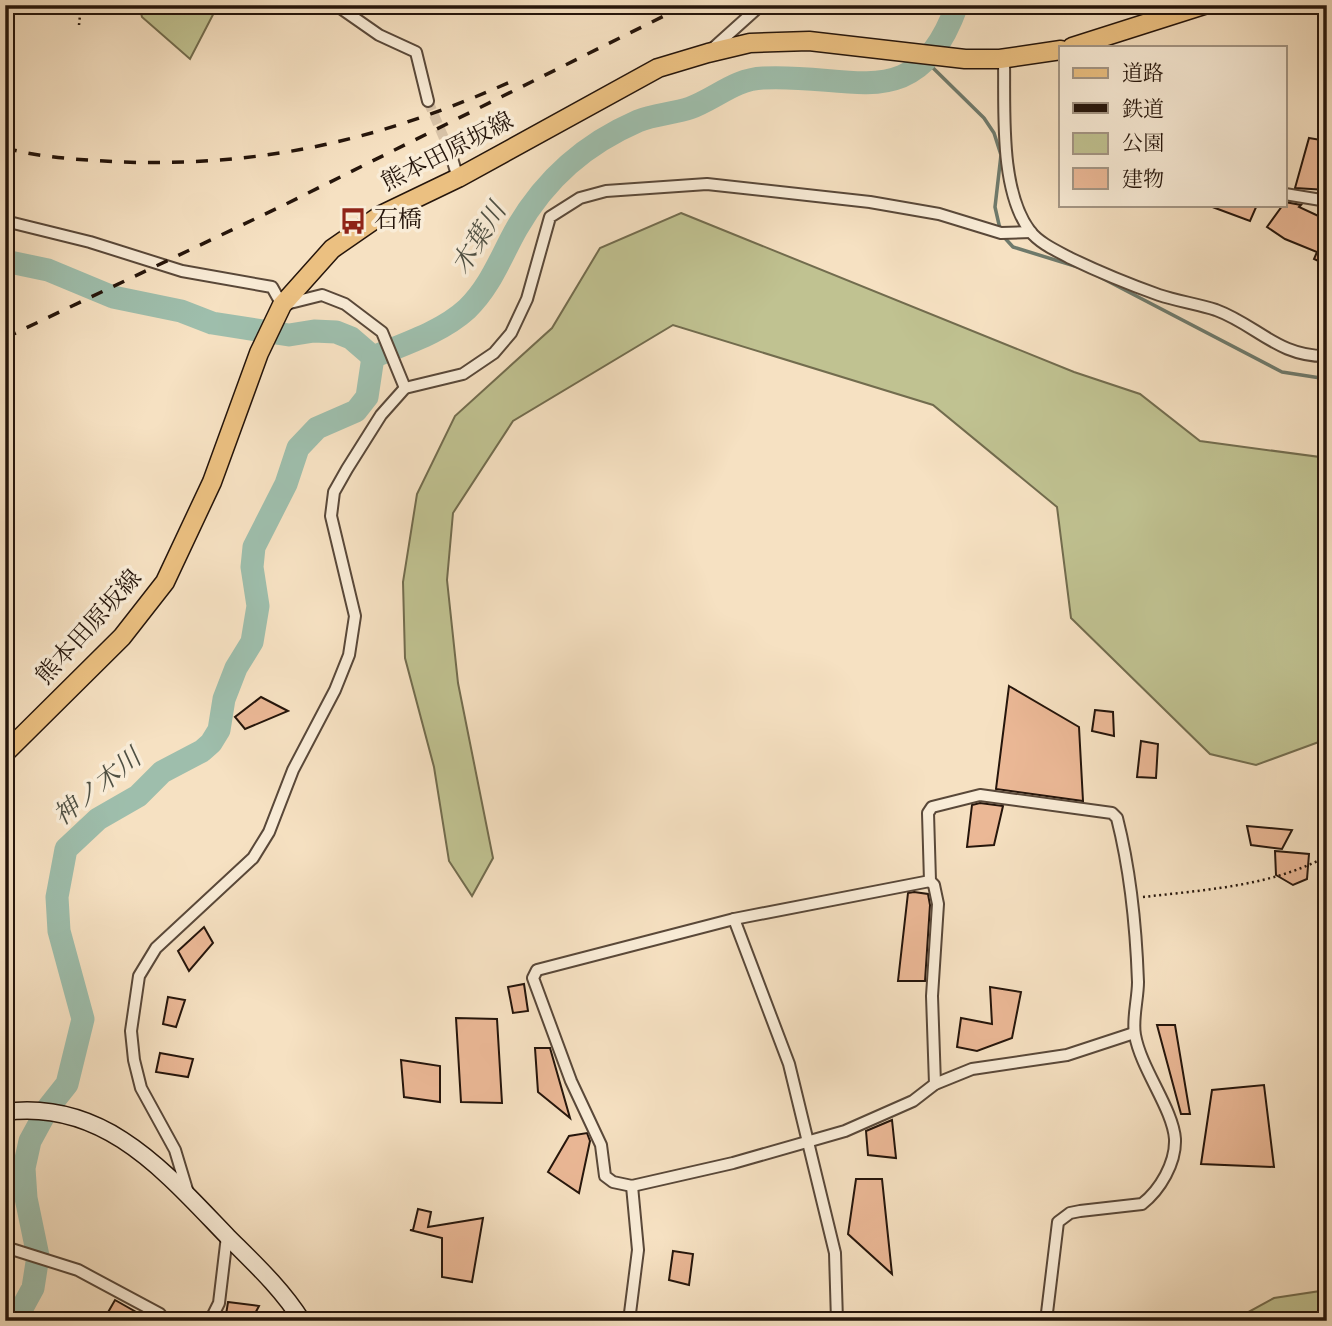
<svg xmlns="http://www.w3.org/2000/svg" width="1332" height="1326" font-family="'Old Standard TT','Noto Serif JP',serif">
<rect width="100%" height="100%" fill="#f6e1c2"/>
<filter id="stains"><feTurbulence type="fractalNoise" baseFrequency=".00286" numOctaves="4"/><feColorMatrix values="0 0 0 0 .2 0 0 0 0 .09 0 0 0 0 .02 0 0 0 .5 -.17"/></filter>
<radialGradient id="worn" r=".72"><stop offset=".6" stop-color="#630" stop-opacity="0"/><stop offset="1" stop-color="#630" stop-opacity=".3"/></radialGradient>
<!-- green -->
<g fill="#c0c291" stroke="#726c4e" stroke-width="2">
<polygon points="139,5 218,5 190,59 142,17"/>
<polygon points="681,213 1074,372 1140,394 1200,441 1327,458 1327,739 1256,765 1210,754 1071,618 1057,507 933,405 673,325 513,421 453,513 447,580 458,683 493,858 472,896 449,861 434,767 405,658 403,582 417,494 455,416 552,328 600,248"/>
<polygon points="1327,1290 1327,1321 1232,1321 1274,1298"/>
</g>
<g fill="none" stroke-linecap="round" stroke-linejoin="round">
<!-- stream -->
<g stroke="#6e7a6c" stroke-width="3.5">
<polyline points="928,63 984,118 994,133 1001,155 995,207 1000,229"/>
<polyline points="1003,236 1013,247 1078,267"/>
<polyline points="1098,276 1282,372 1327,379"/>
</g>
<!-- river -->
<g stroke="#9ebeac" stroke-width="23">
<path d="M5,261L48,270L113,297L181,311L212,323L289,335L314,331L336,332L351,338L373,357C404,344 442,332 467,309C491,286 501,256 517,228C546,178 585,144 638,121C654,114 673,114 690,108C715,99 735,79 763,78C854,73 916,118 957,5"/>
<polyline points="15,1321 33,1288 38,1256 26,1198 24,1168 30,1141 48,1108 67,1084 83,1019 59,931 57,897 66,849 98,819 138,796 162,772 202,751 211,743 219,730 224,699 236,668 252,642 258,606 252,567 254,547 286,484 298,448 317,428 356,411 367,397 373,357"/>
</g>
</g>
<!-- building -->
<g fill="#ebb896" stroke="#25150b" stroke-width="2">
<polygon points="1309,138 1327,141 1327,190 1295,188"/>
<polygon points="1285,202 1301,205 1299,207 1327,220 1327,265 1314,259 1317,252 1285,239 1267,227"/>
<polygon points="1207,205 1257,205 1250,221"/>
<polygon points="1009,686 1079,727 1083,801 996,789"/>
<polygon points="261,697 288,711 245,729 235,717"/>
<polygon points="1095,710 1113,712 1114,736 1092,731"/>
<polygon points="1141,741 1158,744 1156,778 1137,777"/>
<polygon points="980,803 1003,806 994,845 967,847 972,805"/>
<polygon points="1247,826 1292,830 1282,849 1251,845"/>
<polygon points="1275,851 1309,854 1307,879 1293,885 1276,875"/>
<polygon points="914,892 928,894 930,905 925,981 898,981 908,893"/>
<polygon points="204,927 213,943 189,971 178,951"/>
<polygon points="524,984 528,1011 513,1013 508,987"/>
<polygon points="990,987 1021,992 1012,1038 977,1051 957,1047 961,1018 992,1024"/>
<polygon points="168,997 185,1000 176,1027 163,1024"/>
<polygon points="456,1018 497,1019 502,1103 461,1102"/>
<polygon points="1157,1025 1175,1025 1190,1114 1181,1114"/>
<polygon points="535,1048 550,1048 570,1118 538,1092"/>
<polygon points="160,1053 193,1059 188,1077 156,1072"/>
<polygon points="401,1060 440,1066 440,1102 404,1097"/>
<polygon points="1264,1085 1274,1167 1201,1164 1212,1090"/>
<polygon points="892,1120 896,1158 868,1155 866,1131"/>
<polygon points="587,1133 590,1141 579,1193 548,1172 569,1136"/>
<polygon points="856,1179 882,1179 892,1274 848,1234"/>
<polygon points="418,1209 431,1212 428,1227 483,1218 472,1282 442,1277 442,1238 410,1230 413,1230"/>
<polygon points="673,1251 693,1254 689,1285 669,1280"/>
<polygon points="115,1300 152,1321 103,1321"/>
<polygon points="228,1302 259,1306 251,1321 225,1321"/>
</g>
<g fill="none" stroke-linecap="round" stroke-linejoin="round">
<!-- street-tunnel -->
<polyline stroke="#d7c2a7" stroke-width="10" stroke-dasharray="10 5" stroke-linecap="butt" points="428,101 450,152"/>
<defs>
<g id="street">
<polyline points="336,5 379,35 416,52 428,101"/>
<polyline points="711,50 761,5"/>
<path d="M1004,59C1005,109 999,190 1030,231C1039,243 1057,251 1070,258C1099,272 1128,284 1159,295C1177,301 1197,304 1216,310C1257,325 1278,357 1327,356"/>
<polyline points="450,152 458,178"/>
<polyline points="1285,194 1327,201"/>
<polyline points="5,221 90,242 182,271 272,287 282,305 322,295 345,304 382,332 405,388"/>
<polyline points="930,881 734,919 537,970 533,978 571,1081 601,1145 605,1176 613,1182 632,1186 733,1163 845,1131 913,1101 935,1084 972,1069 1067,1055 1134,1033"/>
<polyline points="734,919 789,1064 835,1253 837,1321"/>
<path d="M935,1084L932,996L938,904L934,885L930,881L928,813L932,807L980,795L1112,813L1117,818C1131,873 1136,925 1138,982C1138,999 1132,1019 1135,1035C1141,1069 1173,1109 1175,1139C1176,1163 1160,1190 1142,1204L1080,1211L1070,1213L1058,1222L1046,1321"/>
<polyline points="188,1193 175,1150 141,1088 134,1060 131,1031 139,976 156,948 253,858 269,832 293,770 335,690 349,655 355,616 331,516 334,492 347,469 381,415 405,388 463,374 494,353 511,333 527,299 550,217 580,198 606,191 707,184 870,202 939,214 1001,233 1031,232"/>
<polyline points="5,1247 78,1270 160,1314 165,1321"/>
<polyline points="210,1321 219,1303 227,1236"/>
<polyline points="629,1321 638,1250 632,1186"/>
</g>
<path id="secondary" d="M5,1112C105,1099 166,1173 228,1237C254,1263 282,1289 302,1321"/>
<g id="primary">
<polyline points="1072,47 1204,5"/>
<polyline points="5,753 122,637 165,582 212,482 259,353 282,305 332,249 381,215 458,178 658,68 708,53 750,43 809,41 965,59 1000,59 1061,50"/>
</g>
</defs>
<!-- street casing -->
<use href="#street" stroke="#594839" stroke-width="14"/>
<!-- secondary casing -->
<use href="#secondary" stroke="#25150b" stroke-width="19"/>
<!-- primary casing -->
<use href="#primary" stroke="#25150b" stroke-width="21"/>
<!-- path -->
<g stroke="#25150b" stroke-width="2.5" stroke-dasharray="2 3.5" stroke-linecap="butt">
<polyline points="79,25 81,5"/>
<path d="M1143,897C1204,890 1273,886 1327,856"/>
</g>
<!-- street -->
<use href="#street" stroke="#f9ecd7" stroke-width="10"/>
<!-- secondary -->
<use href="#secondary" stroke="#f9ecd7" stroke-width="16"/>
<!-- primary -->
<use href="#primary" stroke="#ebc081" stroke-width="18"/>
<!-- rail -->
<g stroke="#25150b" stroke-width="3.5" stroke-dasharray="12 12" stroke-linecap="butt">
<path d="M5,148C43,158 83,160 122,162C268,167 387,138 519,78"/>
<polyline points="5,338 282,206 686,5"/>
</g>
</g>
<!-- icons -->
<defs>
<symbol id="bus-bare" viewBox="-9 -9 18 18"><path d="M-5-6H5V4H4V6H2V4H-2V6H-4V4H-5ZM-3.5-4V0h7V-4ZM-3.5 1.2v1.5H-2V1.2ZM2 1.2v1.5H3.5V1.2Z" fill="#8f2418" stroke="#f9ecd7" stroke-width="2.5" paint-order="stroke"/></symbol>
</defs>
<g fill-rule="evenodd">
<use href="#bus-bare" x="334" y="202" width="38" height="38"/>
</g>
<g text-anchor="middle" dominant-baseline="central" stroke-width="7" stroke-linejoin="round" paint-order="stroke">
<!-- street labels -->
<g font-size="24" fill="#25150b" stroke="#f9ecd7">
<text transform="translate(448 153) rotate(-27)">熊本田原坂線</text>
<text transform="translate(90 628) rotate(-48)">熊本田原坂線</text>
</g>
<!-- poi labels -->
<g font-size="24" fill="#25150b" stroke="#f9ecd7" text-anchor="start">
<text x="374" y="221">石橋</text>
</g>
<!-- water labels -->
<g font-size="26" font-style="italic" fill="#4f5043" stroke="#f9ecd7">
<text transform="translate(480 239) rotate(-58)">木葉川</text>
<text transform="translate(98 788) rotate(-39)">神ノ木川</text>
</g>
</g>
<!-- margin -->
<rect width="1332" height="1326" fill="none" stroke="#f6e1c2" stroke-width="28"/>
<rect x="7" y="7" width="1318" height="1312" fill="none" stroke="#25150b" stroke-width="3.5"/>
<rect x="14" y="14" width="1304" height="1298" fill="none" stroke="#25150b" stroke-width="2"/>
<!-- legend -->
<rect x="1059" y="46" width="228" height="161" fill="#f9ecd7" stroke="#a49685" stroke-width="2"/>
<rect x="1073" y="68" width="35" height="10" fill="#ebc081" stroke="#a49685" stroke-width="2"/>
<text x="1122" y="80" font-size="21" fill="#25150b">道路</text>
<rect x="1073" y="103" width="35" height="10" fill="#25150b" stroke="#a49685" stroke-width="2"/>
<text x="1122" y="116" font-size="21" fill="#25150b">鉄道</text>
<rect x="1073" y="133" width="35" height="21" fill="#c0c291" stroke="#a49685" stroke-width="2"/>
<text x="1122" y="150" font-size="21" fill="#25150b">公園</text>
<rect x="1073" y="168" width="35" height="21" fill="#ebb896" stroke="#a49685" stroke-width="2"/>
<text x="1122" y="186" font-size="21" fill="#25150b">建物</text>
<rect width="100%" height="100%" filter="url(#stains)"/>
<rect width="100%" height="100%" fill="url(#worn)"/>
</svg>
